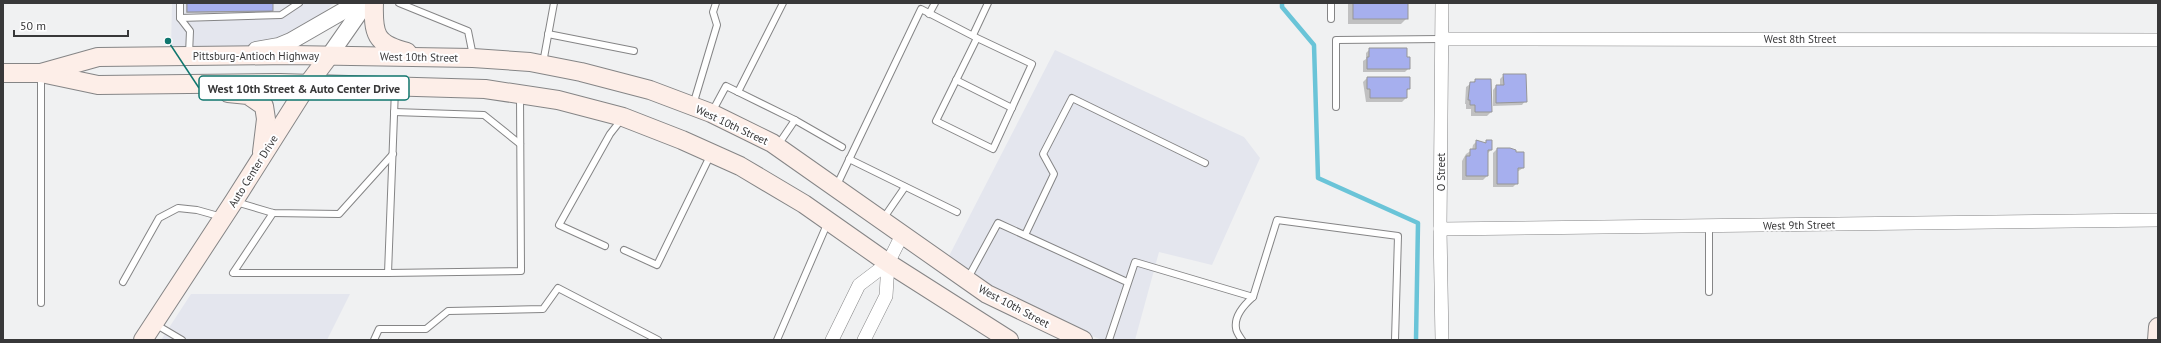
<svg xmlns="http://www.w3.org/2000/svg" width="2161" height="343" font-family="'PT Sans',sans-serif">
<rect width="100%" height="100%" fill="#f0f1f2"/>
<!-- built -->
<g fill="#e4e6ee">
<polygon points="172,3 334,3 309,26 253,46 171,47"/>
<polygon points="1055,50 1244,137 1260,158 1212,265 1159,252 1135,340 1102,340 1034,312 948,258"/>
<polygon points="191,294 350,294 327,340 161,340"/>
</g>
<!-- shadow -->
<g fill="#0003">
<polygon points="186,3 272,3 272,10 270,12 186,13"/>
<polygon points="1348,3 1407,3 1407,18 1401,24 1348,24"/>
<polygon points="1370,49 1406,58 1409,68 1405,72 1363,72 1363,61 1366,59 1366,53"/>
<polygon points="1504,75 1525,101 1522,105 1493,106 1493,90 1496,86 1500,86 1500,79"/>
<polygon points="1367,78 1409,88 1406,92 1406,98 1402,102 1366,102 1363,82"/>
<polygon points="1476,80 1491,112 1487,116 1471,116 1471,109 1466,109 1466,104 1465,104 1466,87"/>
<polygon points="1477,141 1485,143 1487,141 1491,150 1487,154 1487,176 1483,180 1462,180 1462,161 1466,154 1472,150 1473,145"/>
<polygon points="1497,149 1515,153 1523,168 1517,172 1517,183 1513,187 1493,187 1493,153"/>
</g>
<g fill="none" stroke-linecap="round" stroke-linejoin="round">
<!-- stream -->
<polyline stroke="#6ac4d8" stroke-width="4.5" points="1282,3 1282,7 1314,45 1318,178 1418,223 1416,340"/>
</g>
<!-- building -->
<g fill="#a6afee" stroke="#969697">
<polygon points="187,3 273,3 273,11 187,12"/>
<rect x="1353" y="3" width="55" height="16"/>
<polygon points="1369,48 1407,48 1407,57 1410,57 1410,69 1367,69 1367,57 1369,57"/>
<polygon points="1503,74 1526,74 1527,102 1496,103 1496,85 1504,85"/>
<polygon points="1367,77 1410,77 1410,89 1407,89 1407,98 1370,98 1370,89 1367,89"/>
<polygon points="1475,79 1491,79 1492,112 1475,112 1475,105 1470,105 1470,100 1468,100 1470,82 1475,82"/>
<polygon points="1476,140 1486,143 1486,140 1492,140 1492,150 1488,150 1488,176 1466,176 1466,156 1470,156 1470,149 1476,149"/>
<polygon points="1497,148 1510,148 1516,150 1516,152 1524,152 1524,168 1518,168 1518,184 1497,184"/>
</g>
<g fill="none" stroke-linecap="round" stroke-linejoin="round">
<defs>
<g id="service">
<polyline points="180,3 180,18 190,31 189,54"/>
<polyline points="399,3 468,31 473,56"/>
<polyline points="1331,3 1331,19"/>
<polyline points="929,14 935,3"/>
<polyline points="180,18 281,15 299,3"/>
<polyline points="548,34 634,51"/>
<polyline points="973,35 988,3"/>
<polyline points="543,63 554,3"/>
<polyline points="956,80 1012,108"/>
<polyline points="738,92 783,3"/>
<polyline points="693,105 717,25 713,12 716,3"/>
<polyline points="1336,107 1336,40 1442,39"/>
<polyline points="394,112 484,115 520,144"/>
<polyline points="712,112 726,86 795,120"/>
<polyline points="778,145 795,120 842,147"/>
<polyline points="849,159 957,212"/>
<polyline points="836,187 921,9 977,38 936,121 993,149 1032,64 977,38"/>
<polyline points="236,202 273,213 339,214 393,154"/>
<polyline points="273,213 233,273 388,273 395,89"/>
<polyline points="883,219 905,187"/>
<polyline points="1025,235 1054,174 1043,154 1072,98 1205,163"/>
<polyline points="605,246 559,225 610,134 621,120"/>
<polyline points="624,250 657,265 711,154"/>
<polyline points="388,273 521,271 520,96"/>
<polyline points="968,278 998,223 1127,282"/>
<polyline points="123,282 159,218 178,208 197,210 222,217"/>
<polyline points="1709,292 1709,226"/>
<polyline points="41,303 41,74"/>
<polyline points="155,324 182,340"/>
<polyline points="374,340 379,329 426,329 448,311 543,309 558,288 658,340"/>
<polyline points="777,340 828,222"/>
<polyline points="1109,340 1135,262 1253,297 1277,220 1398,236 1395,340"/>
<path d="M1242,340C1240,337 1236,332 1236,328C1234,316 1245,304 1253,297"/>
</g>
<g id="minor">
<polyline points="1442,3 1440,229 1442,340"/>
<polyline points="1442,39 2158,40"/>
<polyline points="1440,229 2158,220"/>
<polyline points="832,340 859,285 888,263"/>
<polyline points="864,340 886,296 888,263 902,235"/>
</g>
<g id="tertiary">
<polyline points="256,50 279,46 291,41 357,3"/>
<polyline points="329,56 366,3"/>
</g>
<g id="secondary">
<path d="M374,3C373,34 375,44 407,52"/>
<polyline points="3,73 41,73 98,85 280,83 485,89 558,100 623,117 682,140 740,166 804,204 888,263 1009,340"/>
<polyline points="41,73 98,57 291,55 473,58 530,62 581,72 650,90 711,113 772,143 987,294 1083,340"/>
<polyline points="228,93 248,95 264,106 266,119 262,152"/>
<polyline points="143,340 234,201 308,84 329,56"/>
<polyline points="2157,340 2158,327"/>
</g>
</defs>
<!-- service casing -->
<use href="#service" stroke="#858586" stroke-width="8"/>
<!-- minor casing -->
<use href="#minor" stroke="#858586" stroke-width="14"/>
<!-- tertiary casing -->
<use href="#tertiary" stroke="#858586" stroke-width="18"/>
<!-- secondary casing -->
<use href="#secondary" stroke="#858586" stroke-width="20"/>
<!-- service -->
<use href="#service" stroke="#fff" stroke-width="6"/>
<!-- minor -->
<use href="#minor" stroke="#fff" stroke-width="13"/>
<!-- tertiary -->
<use href="#tertiary" stroke="#fff" stroke-width="16"/>
<!-- secondary -->
<use href="#secondary" stroke="#fdeee8" stroke-width="18"/>
</g>
<g text-anchor="middle" dominant-baseline="central" stroke-width="4" stroke-linejoin="round" paint-order="stroke">
<!-- street labels -->
<g font-size="11" fill="#383839" stroke="#fefeff">
<text x="1800" y="39">West 8th Street</text>
<text x="256" y="56">Pittsburg-Antioch Highway</text>
<text transform="translate(419 57) rotate(1)">West 10th Street</text>
<text transform="translate(732 125) rotate(25)">West 10th Street</text>
<text transform="translate(253 171) rotate(-58)">Auto Center Drive</text>
<text transform="translate(1441 172) rotate(-90)">O Street</text>
<text transform="translate(1799 225) rotate(-1)">West 9th Street</text>
<text transform="translate(1014 306) rotate(28)">West 10th Street</text>
</g>
</g>
<!-- callouts -->
<path fill="none" stroke="#0f766e" stroke-width="1.5" d="M168 41L199 88"/>
<circle fill="#0f766e" stroke="#fefeff" stroke-width="1.5" cx="168" cy="41" r="4"/>
<rect fill="#fefeff" stroke="#0f766e" stroke-width="1.5" x="199" y="76" width="210" height="24" rx="4"/>
<g font-size="12" text-anchor="middle" font-weight="bold" fill="#383839">
<text x="304" y="93">West 10th Street &amp; Auto Center Drive</text>
</g>
<!-- border -->
<rect width="2161" height="343" fill="none" stroke="#383839" stroke-width="8"/>
<!-- scale -->
<path d="M14 30v6h114v-6" fill="none" stroke="#383839" stroke-width="2"/>
<text x="20" y="30" font-size="12" fill="#383839" stroke="#fefeff" stroke-width="3" paint-order="stroke">50 m</text>
</svg>
